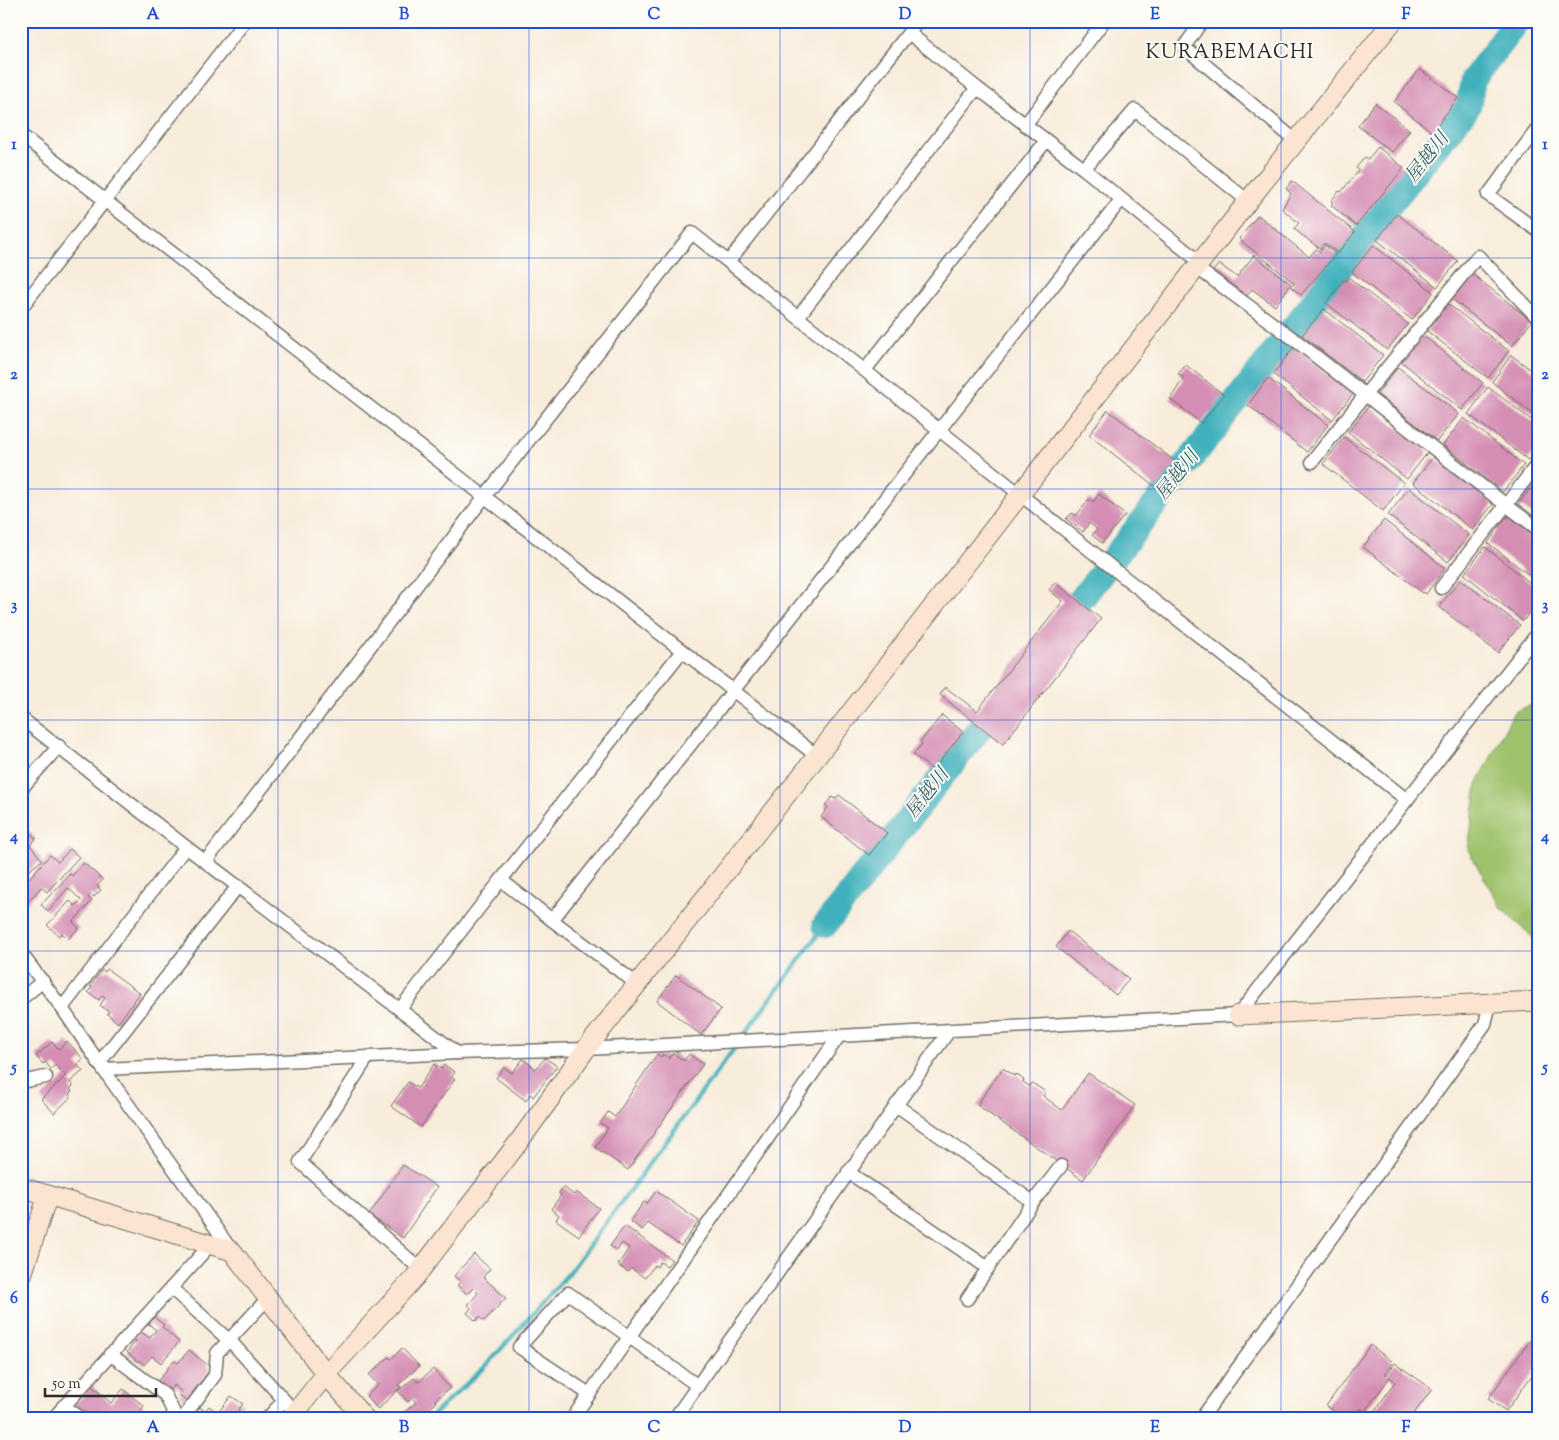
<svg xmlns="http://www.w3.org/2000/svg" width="1559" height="1440" font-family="'Sorts Mill Goudy','Noto Serif JP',serif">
<rect width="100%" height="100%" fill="#fdfcf7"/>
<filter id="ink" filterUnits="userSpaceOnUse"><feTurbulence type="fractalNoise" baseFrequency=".02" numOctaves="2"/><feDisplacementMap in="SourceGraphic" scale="10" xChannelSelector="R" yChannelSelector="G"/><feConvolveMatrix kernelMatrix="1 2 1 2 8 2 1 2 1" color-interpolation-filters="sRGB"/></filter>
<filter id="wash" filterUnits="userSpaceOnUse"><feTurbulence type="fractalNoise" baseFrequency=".0096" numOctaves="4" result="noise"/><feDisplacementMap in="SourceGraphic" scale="20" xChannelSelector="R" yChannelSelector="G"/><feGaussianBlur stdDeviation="1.12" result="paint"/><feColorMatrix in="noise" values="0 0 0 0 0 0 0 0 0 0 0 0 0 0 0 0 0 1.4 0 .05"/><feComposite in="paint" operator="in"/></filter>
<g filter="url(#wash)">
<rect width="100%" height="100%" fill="#f8ecda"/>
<!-- green -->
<polygon fill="#9fc26c" stroke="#65764c" points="1538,702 1538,942 1502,909 1468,850 1477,784 1514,712"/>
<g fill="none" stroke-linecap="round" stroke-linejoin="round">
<!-- stream -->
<polyline stroke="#41b1bc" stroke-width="4.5" points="428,1419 484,1368 569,1273 825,925"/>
<!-- river -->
<g stroke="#41b1bc" stroke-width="26">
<polyline points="1058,629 1372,227 1468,107 1473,80 1517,21"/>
<polyline points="825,925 1003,699"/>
</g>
</g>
<g id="blocks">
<!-- building -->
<g fill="#d48db3">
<polygon points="1420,69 1458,98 1432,132 1394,102"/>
<polygon points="1375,103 1410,130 1392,152 1358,126"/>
<polygon points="1378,147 1404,168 1356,226 1331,205 1333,203 1331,201 1339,191 1341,192 1359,170 1356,168 1365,157 1368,159"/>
<polygon points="1292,181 1355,232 1338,253 1324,243 1320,249 1294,229 1299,223 1282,209 1291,193 1286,189"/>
<polygon points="1397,214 1458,261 1437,287 1377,240"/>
<polygon points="1258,215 1309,257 1316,249 1320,252 1325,245 1336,254 1301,295 1291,287 1294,283 1239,239"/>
<polygon points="1373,245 1432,291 1433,293 1412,320 1352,272"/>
<polygon points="1254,255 1291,284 1275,306 1252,289 1246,297 1213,271 1219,264 1237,277"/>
<polygon points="1472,274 1532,321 1512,346 1452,299"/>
<polygon points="1348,277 1408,324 1387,350 1326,303 1344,280 1346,281"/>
<polygon points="1448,304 1509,351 1488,378 1427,331"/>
<polygon points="1324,309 1383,355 1362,382 1302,335"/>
<polygon points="1424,336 1483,383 1462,410 1403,363 1402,361 1420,337 1422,338"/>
<polygon points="1294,347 1353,394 1332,420 1273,374"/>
<polygon points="1511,355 1538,375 1538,418 1492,382"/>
<polygon points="1186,365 1224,395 1201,423 1170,399 1184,378 1178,374"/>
<polygon points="1398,367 1459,414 1437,441 1377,394"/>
<polygon points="1267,379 1269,379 1328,425 1307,452 1248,405"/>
<polygon points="1488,387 1538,425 1538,448 1528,460 1468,414"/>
<polygon points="1369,406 1428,452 1407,479 1348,432"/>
<polygon points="1108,410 1177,463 1157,488 1089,435"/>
<polygon points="1464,418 1524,465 1503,492 1443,445"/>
<polygon points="1344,437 1404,483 1383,511 1323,464"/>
<polygon points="1433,457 1493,504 1473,530 1413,483"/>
<polygon points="1538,479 1538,519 1518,504"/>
<polygon points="1409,488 1469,535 1448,562 1388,515"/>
<polygon points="1099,494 1125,515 1102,543 1092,535 1097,529 1089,523 1083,532 1066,519 1072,513 1076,516 1089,499 1093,502"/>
<polygon points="1509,516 1538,538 1538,582 1488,543 1506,517 1508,518"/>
<polygon points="1384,520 1445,568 1426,594 1424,592 1423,593 1363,547"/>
<polygon points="1485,547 1538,589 1538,602 1523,621 1464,574"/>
<polygon points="1460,579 1520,625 1498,653 1439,607"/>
<polygon points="1055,582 1101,619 1003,744 940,695 945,687 977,711 1063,601 1049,590"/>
<polygon points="942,715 963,732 933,770 913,755 922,744 920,742"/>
<polygon points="839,795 887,833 869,855 821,817 828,807 825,805 832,797 835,799"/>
<polygon points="25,827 36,839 30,845 42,860 24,875 26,878 21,882 21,853 25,850 21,845 21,830"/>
<polygon points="70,849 79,857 47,892 41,887 27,903 21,898 21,887 50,855 58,862"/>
<polygon points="84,863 103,880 97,886 101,890 94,897 91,894 88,898 92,901 73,922 79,928 68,939 62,933 59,936 47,925 70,901 75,906 81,900 68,888 48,911 41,905 70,874 72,876"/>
<polygon points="1068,931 1129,979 1116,995 1056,947"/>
<polygon points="107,969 140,993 118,1023 107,1014 109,1012 100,1005 105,998 102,996 99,1000 88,992 92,987 90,986 102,970 105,972"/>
<polygon points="676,975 721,1009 701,1035 657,1001"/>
<polygon points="67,1041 83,1059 77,1065 83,1071 70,1082 73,1086 70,1089 72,1091 69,1094 71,1097 54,1113 41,1099 66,1076 55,1065 51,1069 45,1062 43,1064 36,1056 52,1042 59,1049"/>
<polygon points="673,1053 684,1061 689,1054 703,1064 628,1170 595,1147 608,1128 600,1123 608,1112 615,1117 657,1054 661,1057 663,1054 669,1059"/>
<polygon points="545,1058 557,1066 533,1097 530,1094 526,1101 496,1078 504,1067 512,1073 523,1059 536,1069"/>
<polygon points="434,1064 441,1069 444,1065 455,1072 451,1077 455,1079 421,1127 391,1106 408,1082 418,1088"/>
<polygon points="1003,1068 1014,1076 1016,1074 1024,1080 1023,1082 1029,1086 1032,1083 1046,1092 1043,1096 1062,1110 1088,1073 1135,1105 1083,1180 977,1105"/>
<polygon points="403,1165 437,1187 403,1238 369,1215"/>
<polygon points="563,1187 574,1195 576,1192 599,1208 579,1236 556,1220 559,1215 551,1209 561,1195 559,1193"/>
<polygon points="656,1191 699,1221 681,1246 648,1223 642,1230 630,1221 644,1202 647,1204"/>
<polygon points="625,1226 672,1260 667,1266 660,1262 657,1267 655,1265 645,1278 631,1268 628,1272 618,1265 629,1248 622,1243 617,1251 610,1246"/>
<polygon points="474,1254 490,1269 483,1277 506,1298 484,1321 479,1317 476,1321 467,1313 471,1308 468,1305 478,1293 473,1288 467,1294 457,1285 461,1282 454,1276"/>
<polygon points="154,1317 164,1325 162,1327 179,1342 161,1363 152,1356 144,1365 139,1360 138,1362 127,1352 136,1341 133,1339 140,1331 149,1338 156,1330 149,1324"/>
<polygon points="1531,1339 1538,1344 1538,1367 1506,1411 1488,1399"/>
<polygon points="1370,1345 1393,1362 1385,1374 1386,1375 1395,1363 1432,1389 1410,1419 1369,1419 1395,1382 1390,1377 1365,1411 1360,1408 1353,1419 1344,1419 1326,1406"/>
<polygon points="402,1348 419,1366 398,1385 401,1387 378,1409 366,1396 378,1385 369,1375 389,1357 391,1359"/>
<polygon points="189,1350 210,1367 209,1369 210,1370 192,1393 193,1395 187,1402 179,1395 182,1392 174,1385 170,1390 158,1381 174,1360 178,1363"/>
<polygon points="433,1369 450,1388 435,1400 437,1402 418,1419 397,1419 416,1402 412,1398 408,1402 398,1391 414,1378 418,1382"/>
<polygon points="92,1386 111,1403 123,1389 144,1406 134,1419 101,1419 94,1413 87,1418 74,1406"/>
<polygon points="231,1396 243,1404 234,1416 238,1419 188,1419 198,1406 205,1411 209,1406 218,1413"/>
</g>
</g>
</g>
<g filter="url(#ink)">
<use href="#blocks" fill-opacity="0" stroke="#736f68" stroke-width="1"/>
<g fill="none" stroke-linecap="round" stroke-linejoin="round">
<defs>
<g id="street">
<polyline points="1202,21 1184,47 1296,141"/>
<polyline points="909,33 977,88 1084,169 1201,263"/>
<polyline points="1025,125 1104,21"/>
<polyline points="1538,128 1488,195 1538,231"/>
<polyline points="21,135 817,756"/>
<polyline points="1084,169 1135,110 1248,201"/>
<polyline points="729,261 918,21"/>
<polyline points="1197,268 1295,340 1506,505 1538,463"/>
<polyline points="21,308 245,21"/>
<polyline points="798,317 977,88"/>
<polyline points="865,370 1046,141"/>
<polyline points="1312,462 1365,395 1478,256 1538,318"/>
<polyline points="1441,588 1506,505 1538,529"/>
<polyline points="21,718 186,847 457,1053"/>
<polyline points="21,789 59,746"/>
<polyline points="206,861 485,496 692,233 1105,562 1407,800"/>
<polyline points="501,880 682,651"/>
<polyline points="552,920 637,984"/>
<polyline points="21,953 62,1008 103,1069 232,1251"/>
<polyline points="21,999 43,981"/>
<polyline points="62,1008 186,847"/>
<path d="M400,1009L501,880L552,920C743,681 930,439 1121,200"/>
<polyline points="368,1057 300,1162 421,1270"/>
<polyline points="99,1063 238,886"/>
<polyline points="103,1069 457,1053 586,1049 1238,1015 1538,633"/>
<polyline points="21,1082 46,1077"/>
<polyline points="848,1172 988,1268 1033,1202 896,1105"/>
<polyline points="1033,1202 1061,1166"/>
<polyline points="171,1288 233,1344 295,1412"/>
<polyline points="967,1299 988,1268"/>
<polyline points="110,1354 165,1395 177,1419"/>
<polyline points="589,1394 519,1347 568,1293 698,1386"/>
<polyline points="63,1406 83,1419"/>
<polyline points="55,1419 57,1414 211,1244"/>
<polyline points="182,1419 215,1375 217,1353 268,1298"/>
<polyline points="267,1419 283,1401"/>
<polyline points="572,1419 839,1036"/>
<polyline points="674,1419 949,1031"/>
<polyline points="1201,1419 1485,1024 1490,1004"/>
</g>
<g id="secondary">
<polyline points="1238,1015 1538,1001"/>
<polyline points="21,1187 232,1251 326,1374 365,1419"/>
<polyline points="21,1278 48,1195"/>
<polyline points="290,1419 326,1374 415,1277 518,1143 586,1049 817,756 1248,201 1393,21"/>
</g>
</defs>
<!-- street casing -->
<use href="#street" stroke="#736f68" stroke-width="15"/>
<!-- secondary casing -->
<use href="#secondary" stroke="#736f68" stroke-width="21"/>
<!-- street -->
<use href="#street" stroke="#fff" stroke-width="12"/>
<!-- secondary -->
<use href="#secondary" stroke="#fce5d0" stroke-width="19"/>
</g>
</g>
<!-- grid -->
<path fill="none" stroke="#1d4ed8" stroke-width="1" stroke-opacity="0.55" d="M278,21V1419M529,21V1419M780,21V1419M1030,21V1419M1281,21V1419M21,258H1538M21,489H1538M21,720H1538M21,951H1538M21,1182H1538"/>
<g text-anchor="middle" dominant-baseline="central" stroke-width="4" stroke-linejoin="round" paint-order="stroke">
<!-- water labels -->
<g font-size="19" font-style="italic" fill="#346165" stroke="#fdfcf7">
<text transform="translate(1428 158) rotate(-52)">屋越川</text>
<text transform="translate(1178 476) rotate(-52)">屋越川</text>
<text transform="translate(928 794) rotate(-52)">屋越川</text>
</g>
<!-- quarter labels -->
<g font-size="20" letter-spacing="1" fill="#2b2b2b" stroke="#fdfcf7">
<text x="1230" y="53">KURABEMACHI</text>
</g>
</g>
<!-- margin -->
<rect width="1559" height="1440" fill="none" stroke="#fdfcf7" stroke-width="55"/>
<!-- scale -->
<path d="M45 1388v8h111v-8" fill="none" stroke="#2b2b2b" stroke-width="2.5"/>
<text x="52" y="1388" font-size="15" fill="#2b2b2b" stroke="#fdfcf7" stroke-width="4" paint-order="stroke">50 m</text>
<rect x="28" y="28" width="1504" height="1384" fill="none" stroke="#1d4ed8" stroke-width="2"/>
<g font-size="16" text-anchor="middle" font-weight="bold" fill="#1d4ed8">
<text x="153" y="19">A</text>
<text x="404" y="19">B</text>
<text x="654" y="19">C</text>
<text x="905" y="19">D</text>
<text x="1155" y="19">E</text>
<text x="1406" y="19">F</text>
<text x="14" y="149">1</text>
<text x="1545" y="149">1</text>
<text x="14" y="379">2</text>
<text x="1545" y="379">2</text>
<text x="14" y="610">3</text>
<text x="1545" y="610">3</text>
<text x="14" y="841">4</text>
<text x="1545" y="841">4</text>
<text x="14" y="1072">5</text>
<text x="1545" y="1072">5</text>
<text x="14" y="1303">6</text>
<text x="1545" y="1303">6</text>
<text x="153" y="1432">A</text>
<text x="404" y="1432">B</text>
<text x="654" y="1432">C</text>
<text x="905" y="1432">D</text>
<text x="1155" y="1432">E</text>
<text x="1406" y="1432">F</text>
</g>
</svg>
